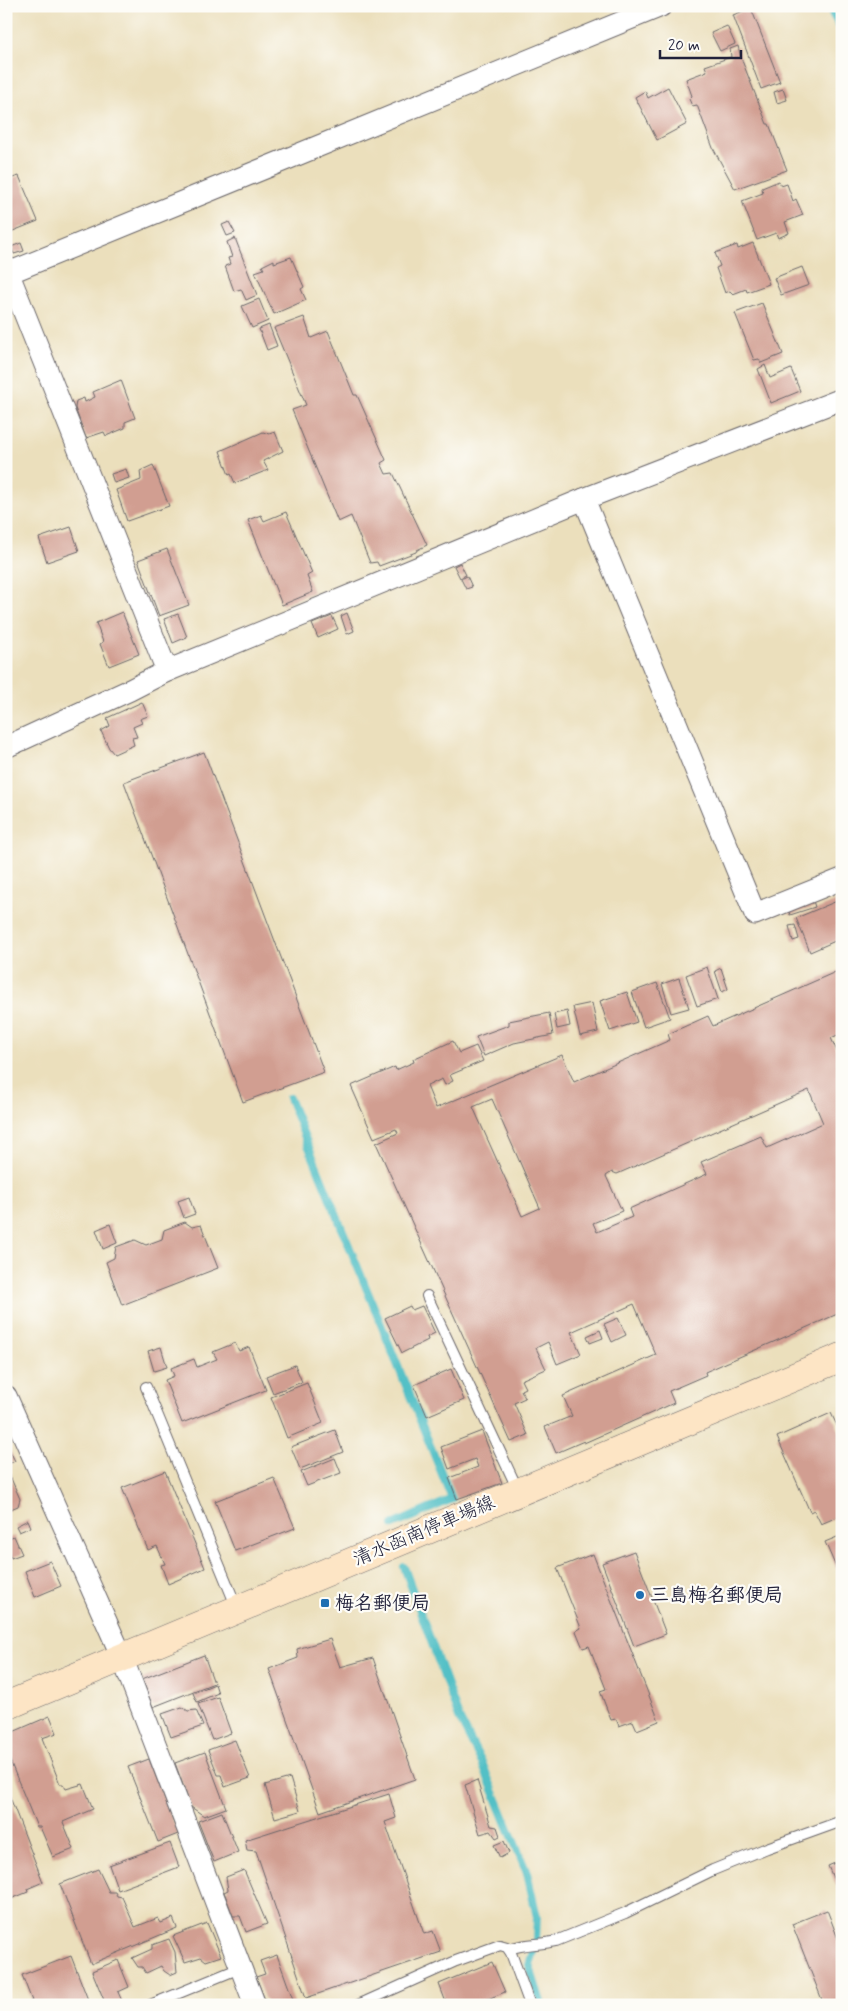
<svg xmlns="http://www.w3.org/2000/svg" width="848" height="2011" font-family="Mynerve,'Klee One',sans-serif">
<rect width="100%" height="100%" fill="#fdfcf7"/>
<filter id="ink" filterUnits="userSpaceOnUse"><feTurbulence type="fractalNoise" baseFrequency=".02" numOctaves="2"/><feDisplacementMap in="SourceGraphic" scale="10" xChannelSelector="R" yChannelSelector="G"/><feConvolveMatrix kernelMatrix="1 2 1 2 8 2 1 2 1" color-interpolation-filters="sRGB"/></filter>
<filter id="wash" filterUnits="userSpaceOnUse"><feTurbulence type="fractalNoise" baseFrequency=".0096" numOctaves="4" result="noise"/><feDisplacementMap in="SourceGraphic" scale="20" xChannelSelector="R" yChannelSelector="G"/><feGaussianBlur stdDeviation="1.12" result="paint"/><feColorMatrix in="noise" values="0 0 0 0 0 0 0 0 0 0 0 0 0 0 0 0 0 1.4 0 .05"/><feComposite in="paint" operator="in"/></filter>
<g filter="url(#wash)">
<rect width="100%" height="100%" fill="#ebdfbc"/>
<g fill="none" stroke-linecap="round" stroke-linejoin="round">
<!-- stream -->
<g stroke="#52c0c6" stroke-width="8">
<polyline points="830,6 833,15 842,30"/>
<polyline points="289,1098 452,1499 393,1525"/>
<polyline points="404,1567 459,1718 482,1763 527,1873 537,1917 536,1941 530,1962 531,1971 542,2005"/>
</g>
</g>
<g id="blocks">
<!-- building -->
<g fill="#d19e91" fill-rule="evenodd">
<polygon points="751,8 780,82 761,89 733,15"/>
<polygon points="727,26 735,44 720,51 711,33"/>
<polygon points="738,46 741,58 767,124 769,124 787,170 735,189 713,148 697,105 692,106 689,99 692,96 686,79 707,71 705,66 731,57 730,49"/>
<polygon points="668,87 687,124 657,140 635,97 645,91 648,98"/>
<polygon points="783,89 787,100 777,103 774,92"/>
<polygon points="19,176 38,221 8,233 6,228 6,180"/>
<polygon points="779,181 781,186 787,184 793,201 796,199 803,215 785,222 789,233 778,238 776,233 757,240 742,201 763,193 762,188"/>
<polygon points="229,222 235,233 227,236 222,225"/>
<polygon points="235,238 257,295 246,300 241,289 234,291 225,266 230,264 228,258 232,257 227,242"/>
<polygon points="21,243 24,251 14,254 11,247"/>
<polygon points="753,243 769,284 747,292 746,289 733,294 730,291 725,293 716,268 720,266 715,253 737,245 738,249"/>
<polygon points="291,257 304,287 301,289 306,300 274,314 255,272 264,269 262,266 274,260 274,263"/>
<polygon points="802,267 809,285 781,295 774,278"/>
<polygon points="259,299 268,321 252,328 242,306"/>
<polygon points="762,303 783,354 761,363 759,359 754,360 735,313"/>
<polygon points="304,317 311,338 328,331 354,395 357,395 386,460 381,463 386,474 393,473 427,545 417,550 416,552 379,566 377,562 370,563 351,516 338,522 292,410 306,405 274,328"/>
<polygon points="269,325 277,346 267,350 259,329"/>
<polygon points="765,365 770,378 791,369 800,391 771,403 758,369"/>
<polygon points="121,380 135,418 125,422 125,428 106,436 104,432 86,438 75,408 76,401 84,398 85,402 95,397 93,392"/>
<polygon points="263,432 269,434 275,432 283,451 263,461 268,470 235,483 231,474 229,475 220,451"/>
<polygon points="153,465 169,506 127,521 116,490 141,480 140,471"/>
<polygon points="126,469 129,478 114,483 111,474"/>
<polygon points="286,512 312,573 307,576 313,592 282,605 248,520 261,515 264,521"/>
<polygon points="71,527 79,551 47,562 39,538"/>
<polygon points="167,549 189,605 159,616 138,560"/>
<polygon points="460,563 466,575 460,578 454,566"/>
<polygon points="467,576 472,587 466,589 461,579"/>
<polygon points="122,612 139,654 109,666 100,644 103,642 96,623"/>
<polygon points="347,613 354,631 347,634 341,616"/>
<polygon points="178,614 187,637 173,643 164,619"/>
<polygon points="332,616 338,629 318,638 312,624"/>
<polygon points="142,702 148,716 140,719 142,723 133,727 137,737 132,738 134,745 114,754 109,748 101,731 110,726 107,718"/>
<polygon points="204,752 324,1072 243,1102 124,782"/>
<polygon points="842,899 842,938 810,952 796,918"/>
<polygon points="813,901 815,907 790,915 788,909"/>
<polygon points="795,925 799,939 793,941 789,926"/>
<polygon points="707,967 718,999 697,1006 686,975"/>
<polygon points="721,968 728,989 722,992 715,971"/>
<path d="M840,970L842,974V1033L831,1038L842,1062V1312L705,1372L706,1375L669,1391L674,1403L584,1443V1441L556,1453L545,1427L572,1416L563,1396L656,1355L634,1304L571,1332L581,1354L557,1364L548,1342L536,1348L546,1369L521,1380L525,1388L521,1390L525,1398L514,1403L528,1435L511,1442L376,1143L398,1133L396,1129L374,1138L351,1086L395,1067L396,1070L414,1062L413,1059L453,1041L459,1053L476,1046L483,1061L450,1075L453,1081L445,1085L442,1079L427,1086L436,1108L562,1055L574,1082L670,1040L668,1034L708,1016L713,1026ZM809,1090L823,1123L767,1148L761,1136L701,1162L707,1174L629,1209L632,1217L597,1232L593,1223L622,1211L606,1176L612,1172L617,1174ZM492,1099L540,1208L522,1216L473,1107Z"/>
<polygon points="679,978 689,1008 671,1013 662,984"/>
<polygon points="657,983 670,1018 644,1027 632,992"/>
<polygon points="627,992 637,1022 610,1031 600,1001"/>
<polygon points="592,1003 598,1032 580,1036 573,1007"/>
<polygon points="567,1011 570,1026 557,1029 554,1014"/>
<polygon points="549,1013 553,1035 514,1043 484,1056 476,1037 509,1025 509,1021"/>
<polygon points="189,1197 195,1214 184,1218 178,1201"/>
<polygon points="185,1222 192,1227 201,1225 218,1268 122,1305 106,1262 114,1258 116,1247 135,1240 146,1245 162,1239 164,1230"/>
<polygon points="110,1224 117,1243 103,1249 96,1230"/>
<polygon points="410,1306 412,1310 422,1306 435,1333 427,1337 428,1340 402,1353 385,1318"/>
<polygon points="618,1318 626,1335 612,1342 604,1324"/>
<polygon points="600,1330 603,1338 590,1343 587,1336"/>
<polygon points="235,1343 239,1351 249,1347 266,1390 182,1423 165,1380 174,1376 171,1368 194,1359 197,1367 217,1359 213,1352"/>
<polygon points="161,1347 167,1367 154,1371 148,1351"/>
<polygon points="295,1365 302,1382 273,1393 266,1376"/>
<polygon points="451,1369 464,1400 427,1416 414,1385"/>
<polygon points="307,1383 323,1423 287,1438 271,1397"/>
<polygon points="831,1413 842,1436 842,1515 821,1524 814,1510 810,1512 777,1437"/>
<polygon points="335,1430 343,1452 300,1469 291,1447"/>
<polygon points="482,1431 502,1483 457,1499 449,1478 478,1467 475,1459 449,1469 441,1447"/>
<polygon points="8,1447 15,1461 6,1465 6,1448"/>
<polygon points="335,1458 341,1473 307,1486 301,1472"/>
<polygon points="6,1467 20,1499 18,1506 6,1511"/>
<polygon points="165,1471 205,1568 168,1584 161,1565 165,1564 157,1546 148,1550 122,1488"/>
<polygon points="274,1478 295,1528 235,1551 215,1501"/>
<polygon points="28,1520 31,1527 19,1532 16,1526"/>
<polygon points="842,1535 842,1581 825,1542"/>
<polygon points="14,1536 22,1554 11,1558 6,1546 6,1539"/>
<polygon points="634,1551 666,1634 634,1646 602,1563"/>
<polygon points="593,1554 659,1721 637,1730 633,1721 619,1726 616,1719 611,1720 600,1691 606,1689 589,1646 583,1648 576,1631 581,1628 557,1568"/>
<polygon points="50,1561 61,1586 35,1597 25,1571"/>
<polygon points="330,1639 340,1667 373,1658 415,1779 320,1812 269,1669 298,1658 297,1649"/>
<polygon points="204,1655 214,1683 153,1707 142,1679"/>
<polygon points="215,1684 218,1693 197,1702 193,1693"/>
<polygon points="218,1697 231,1733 212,1740 198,1704"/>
<polygon points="182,1707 188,1711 196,1710 203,1726 171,1737 162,1714"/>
<polygon points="50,1716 57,1733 42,1738 60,1784 63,1784 66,1789 83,1784 93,1809 63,1822 74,1849 53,1857 40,1827 37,1827 6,1751 6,1735"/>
<polygon points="235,1740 250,1778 225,1787 221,1775 218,1775 208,1750"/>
<polygon points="205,1752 226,1808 204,1816 191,1807 175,1763"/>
<polygon points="149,1759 178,1834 158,1842 128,1767"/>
<polygon points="290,1778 300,1811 275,1818 265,1785"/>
<polygon points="477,1780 491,1826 497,1827 500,1836 496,1838 491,1831 480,1834 465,1785"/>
<polygon points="6,1787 43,1882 27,1889 28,1892 6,1901"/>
<polygon points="389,1794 396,1818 385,1822 424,1934 433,1931 441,1952 306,1998 256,1851 247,1850 245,1840"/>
<polygon points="222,1812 238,1852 214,1862 198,1821"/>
<polygon points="504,1841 509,1853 500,1858 494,1845"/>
<polygon points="170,1843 179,1867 118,1890 109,1865"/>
<polygon points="842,1860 842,1899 828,1866"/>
<polygon points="98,1869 109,1892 115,1892 117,1896 122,1897 135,1927 158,1918 161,1923 173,1918 177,1928 91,1964 60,1884"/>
<polygon points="244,1870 267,1924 246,1932 240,1916 233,1916 224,1892 228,1890 226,1877"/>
<polygon points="827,1910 842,1949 842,2002 834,2005 824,2005 792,1924"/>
<polygon points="207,1923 221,1956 206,1961 201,1957 185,1962 173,1936"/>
<polygon points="169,1939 175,1952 177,1972 170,1975 164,1971 161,1966 146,1973 142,1967 138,1967 132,1958 152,1949 152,1945"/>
<polygon points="277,1955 295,2005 267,2005 256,1977 265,1974 260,1961"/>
<polygon points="71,1956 90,2005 24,2005 32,2001 22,1975"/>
<polygon points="118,1960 129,1987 118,1992 122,2001 112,2005 106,2005 92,1971"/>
<polygon points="492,1962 505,1992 473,2005 447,2005 439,1984"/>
</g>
</g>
</g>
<g filter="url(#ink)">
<use href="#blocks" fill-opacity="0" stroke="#686468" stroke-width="1"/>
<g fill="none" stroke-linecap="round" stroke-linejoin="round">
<defs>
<g id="service">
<polyline points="427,1296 518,1490"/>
<polyline points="146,1387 237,1608"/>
<path d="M509,1949C524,1943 540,1945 556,1941L625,1913L713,1870L767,1848L842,1821"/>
<polyline points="150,2005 240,1968"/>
<polyline points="358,2005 456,1961 500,1945 507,1947 511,1953 530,2005"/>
</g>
<g id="minor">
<polyline points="6,267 167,671"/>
<polyline points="6,274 661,6"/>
<polyline points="584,499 755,914 842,879"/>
<polyline points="6,747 130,690 167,671 584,499 842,399"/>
<polyline points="6,1396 122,1657 255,2005"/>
</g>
<polyline id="secondary" points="6,1706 842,1357"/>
</defs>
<!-- service casing -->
<use href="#service" stroke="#686468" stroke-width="12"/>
<!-- minor casing -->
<use href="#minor" stroke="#686468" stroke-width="23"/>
<!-- secondary casing -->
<use href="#secondary" stroke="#686468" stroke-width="29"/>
<!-- service -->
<use href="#service" stroke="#fff" stroke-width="10"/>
<!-- minor -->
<use href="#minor" stroke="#fff" stroke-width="21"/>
<!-- secondary -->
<use href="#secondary" stroke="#fde5c5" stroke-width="28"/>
</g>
</g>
<!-- markers -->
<g fill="#1f6fb2" stroke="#fdfcf7" stroke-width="2">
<circle cx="640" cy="1595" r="5"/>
<rect x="320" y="1598" width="10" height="10" rx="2.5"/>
</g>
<g text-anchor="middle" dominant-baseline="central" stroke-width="4.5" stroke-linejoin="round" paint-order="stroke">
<!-- street labels -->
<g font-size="19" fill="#22223b" stroke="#fdfcf7">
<text transform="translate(424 1531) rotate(-23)">清水函南停車場線</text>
</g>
<!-- poi labels -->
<g font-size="19" font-weight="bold" fill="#22223b" stroke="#fdfcf7" text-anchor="start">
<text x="650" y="1595">三島梅名郵便局</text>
<text x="335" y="1603">梅名郵便局</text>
</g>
</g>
<!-- margin -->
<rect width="848" height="2011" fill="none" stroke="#fdfcf7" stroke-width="25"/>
<!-- scale -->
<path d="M660 50v8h81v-8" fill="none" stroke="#22223b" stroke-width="2.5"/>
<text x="668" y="50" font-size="15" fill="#22223b" stroke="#fdfcf7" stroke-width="4" paint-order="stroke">20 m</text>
</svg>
